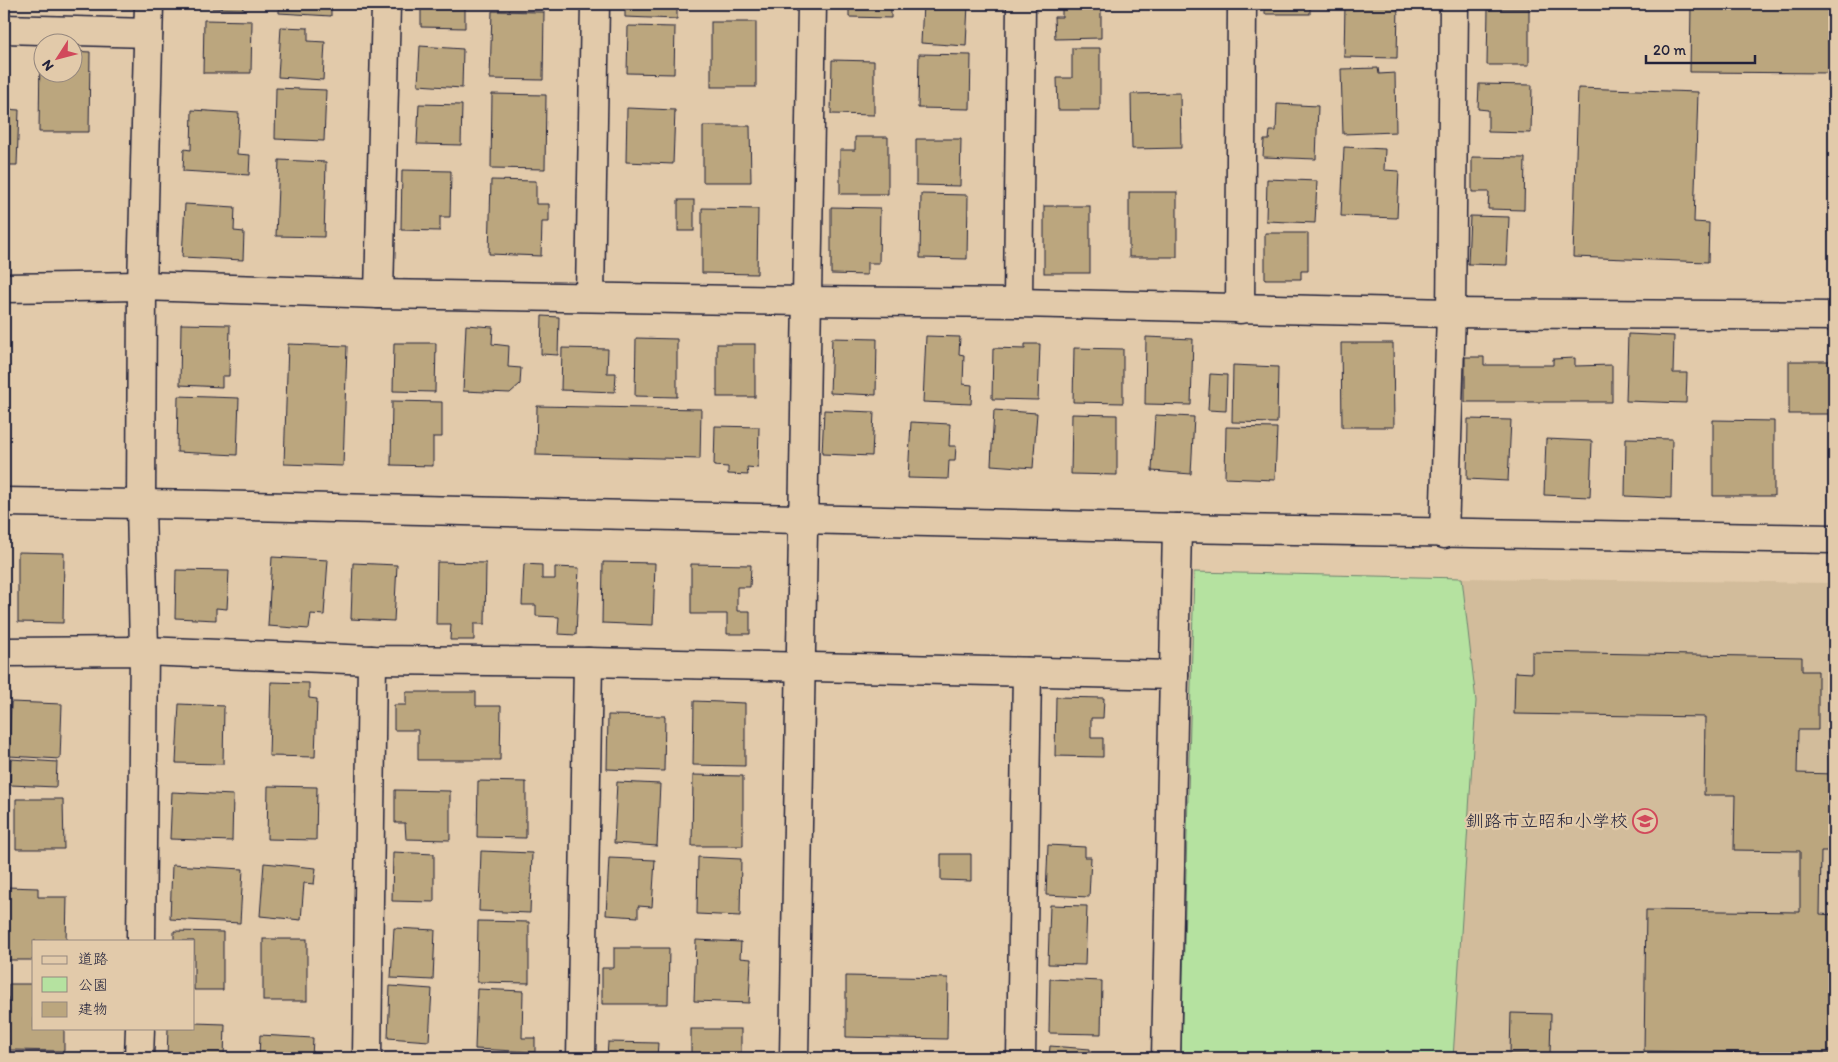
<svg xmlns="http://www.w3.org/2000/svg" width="1838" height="1062" font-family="Itim,'Klee One',sans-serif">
<rect width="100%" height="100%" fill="#e2caaa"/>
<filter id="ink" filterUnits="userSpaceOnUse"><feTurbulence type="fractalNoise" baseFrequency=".02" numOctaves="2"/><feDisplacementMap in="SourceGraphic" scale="10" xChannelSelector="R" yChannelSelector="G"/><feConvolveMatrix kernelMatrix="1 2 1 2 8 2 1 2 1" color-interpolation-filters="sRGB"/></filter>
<g filter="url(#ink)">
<!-- built -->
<polygon fill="#d2bc9b" points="1462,578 1834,583 1834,1058 1450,1058"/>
<!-- green -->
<polygon fill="#b5e2a0" stroke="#6c826e" points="1194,572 1462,578 1476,701 1453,1058 1181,1058"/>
<!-- building -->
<g fill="#bba67e" stroke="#22223b">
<polygon points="212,4 243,4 243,9 212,8"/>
<polygon points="279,4 331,4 331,16 279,13"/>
<polygon points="421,4 465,4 465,28 421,27"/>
<polygon points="625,4 677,4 677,19 625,17"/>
<polygon points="839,4 891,4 891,18 849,17 849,8 839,8"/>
<polygon points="923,4 968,4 966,46 921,43"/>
<polygon points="1062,4 1101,4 1101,38 1055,39 1054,17 1062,17"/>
<rect x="1265" y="4" width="45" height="10"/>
<polygon points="1345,4 1398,4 1397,58 1344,57"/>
<polygon points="1691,4 1834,4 1834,73 1690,72"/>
<polygon points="1488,8 1529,8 1529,65 1487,65"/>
<polygon points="492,11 544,12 543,80 490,79"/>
<polygon points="204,20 252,21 251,73 203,73"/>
<rect x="711" y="22" width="45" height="65"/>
<polygon points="628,26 675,27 674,74 627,73"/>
<polygon points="281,27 308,28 308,41 325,42 323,80 278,77"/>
<polygon points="420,46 463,49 462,88 418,85"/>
<polygon points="1072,48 1100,48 1100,110 1058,110 1057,78 1072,78"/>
<polygon points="40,51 42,51 42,72 72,72 72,51 90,52 89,132 39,132"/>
<polygon points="919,54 971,55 970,109 918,108"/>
<polygon points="832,60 874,61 874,115 831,114"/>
<polygon points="1378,68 1379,74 1395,73 1396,132 1343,134 1341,69"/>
<polygon points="1479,84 1532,85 1531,133 1488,132 1488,110 1478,109"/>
<polygon points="276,88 326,90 324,141 275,139"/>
<polygon points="1578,88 1698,92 1694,222 1709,223 1708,262 1573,257"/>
<polygon points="1180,93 1181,148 1132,149 1131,94"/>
<polygon points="492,94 546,95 545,169 491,168"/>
<polygon points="419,104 462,105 461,145 417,144"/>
<polygon points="1277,104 1318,106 1316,159 1263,157 1264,140 1269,140 1270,131 1276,131"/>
<polygon points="627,108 675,110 673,164 626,162"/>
<polygon points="4,109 19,110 17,165 4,165"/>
<polygon points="192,110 239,113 237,154 250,155 249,175 183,171 184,149 191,150"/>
<polygon points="703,126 750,126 751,182 703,182"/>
<polygon points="855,137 888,137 888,194 840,194 840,150 855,150"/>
<polygon points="916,139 961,139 960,186 916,185"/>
<polygon points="1344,147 1385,149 1384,170 1399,171 1397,218 1341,216"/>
<polygon points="1472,157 1525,158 1524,210 1488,209 1489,192 1472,192"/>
<polygon points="279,160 326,162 324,237 276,236"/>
<polygon points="402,170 451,171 450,217 440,217 440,231 401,230"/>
<polygon points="1267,179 1317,181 1315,223 1266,221"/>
<polygon points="491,180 536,181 536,204 549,204 549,222 542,222 541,256 489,254"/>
<rect x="1129" y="192" width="48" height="65"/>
<polygon points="921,194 968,195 967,259 920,258"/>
<rect x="678" y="200" width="16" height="31"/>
<polygon points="185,204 235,207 234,231 244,232 243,260 182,257"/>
<rect x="1044" y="206" width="46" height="67"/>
<polygon points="831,207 880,208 879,263 867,263 867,275 831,274"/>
<polygon points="702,208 758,209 757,274 702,273"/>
<polygon points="1470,216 1509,217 1507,265 1468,264"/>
<polygon points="1265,233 1308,233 1308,271 1301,271 1301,279 1265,279"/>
<polygon points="542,316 559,317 558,355 541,354"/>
<polygon points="181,324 230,325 229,376 222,376 222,387 180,385"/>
<polygon points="466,325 493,327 492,344 509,346 508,367 521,368 520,384 510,393 463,391"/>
<polygon points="1628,334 1674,336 1673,373 1687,373 1686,403 1626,401"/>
<polygon points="926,336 960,337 959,354 964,355 963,384 972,385 971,404 923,402"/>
<polygon points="1146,337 1193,339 1191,405 1145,404"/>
<polygon points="636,338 677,339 677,397 635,396"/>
<polygon points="832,338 877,339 876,395 830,393"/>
<polygon points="394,343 436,343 435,392 393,391"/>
<polygon points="1341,343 1393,343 1394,427 1342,427"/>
<polygon points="288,344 347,346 343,466 284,464"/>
<rect x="717" y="344" width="38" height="53"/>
<polygon points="1025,344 1040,344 1038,400 992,399 993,348 1025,349"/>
<polygon points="562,348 608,349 607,373 616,373 615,392 561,390"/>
<polygon points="1074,348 1123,349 1123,403 1073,402"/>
<polygon points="1465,357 1484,357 1484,365 1553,365 1553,359 1575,358 1575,366 1612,365 1612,402 1465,402"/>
<rect x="1789" y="361" width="44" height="53"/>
<polygon points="1233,365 1278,367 1277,423 1232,422"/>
<polygon points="1210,374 1227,375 1226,411 1208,410"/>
<polygon points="178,396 239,398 237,455 177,452"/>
<polygon points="392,401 442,402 442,437 433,437 433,466 391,465"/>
<polygon points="537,406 701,409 700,459 536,455"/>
<polygon points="824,410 874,412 872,456 822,454"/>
<polygon points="994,410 1037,413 1033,468 991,465"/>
<polygon points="1072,414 1117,415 1117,475 1071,474"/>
<polygon points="1155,415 1194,417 1191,474 1152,471"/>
<polygon points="1468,419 1511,420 1508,481 1467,479"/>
<polygon points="1713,420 1774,421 1774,496 1713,496"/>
<polygon points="911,422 950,424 949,446 956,446 955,461 949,461 948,479 908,478"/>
<polygon points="715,426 759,427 758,468 747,467 748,475 728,474 728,467 714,466"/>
<polygon points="1226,427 1277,428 1275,480 1225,478"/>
<polygon points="1626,438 1672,439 1671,498 1625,496"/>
<polygon points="1546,439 1592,441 1590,497 1544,495"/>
<polygon points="18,552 64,553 63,623 18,622"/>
<polygon points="272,557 328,560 324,615 311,614 309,629 268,626"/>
<polygon points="437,562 486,563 485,624 474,624 474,640 450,640 451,624 436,624"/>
<polygon points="603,562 655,563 653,625 602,623"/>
<polygon points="353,563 397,565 394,621 351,619"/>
<polygon points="524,564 542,565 542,579 555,579 555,567 579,568 576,635 558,634 559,617 536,616 536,605 522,605"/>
<polygon points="691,564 751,565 750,587 737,587 737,611 750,611 750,634 727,634 727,614 691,614"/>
<polygon points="176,570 229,571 227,609 216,608 216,620 175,618"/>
<polygon points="1532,652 1802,657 1802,671 1818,671 1818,730 1798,730 1797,773 1834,774 1834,851 1821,851 1820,914 1834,915 1834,1054 1644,1051 1646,910 1800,912 1800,851 1734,850 1735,795 1704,795 1705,717 1514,714 1515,672 1532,673"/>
<polygon points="271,682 309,683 309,698 317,699 315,757 269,756"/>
<polygon points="406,692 476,692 476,706 501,706 500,760 418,760 418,730 394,730 394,705 406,705"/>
<polygon points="1056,697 1104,698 1103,718 1091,718 1091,738 1103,738 1103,757 1055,756"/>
<polygon points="694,701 745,703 745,766 693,765"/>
<polygon points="11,702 62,704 60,759 9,756"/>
<polygon points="179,704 224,706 223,764 176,763"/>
<polygon points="608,715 665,716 664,771 607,769"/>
<polygon points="11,759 57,762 56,787 10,785"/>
<polygon points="693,775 743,776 743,846 692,846"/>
<polygon points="478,781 526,782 526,838 477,837"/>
<polygon points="617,782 660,784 657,846 614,843"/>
<polygon points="268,786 317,787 316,840 267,839"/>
<polygon points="395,790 450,791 450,840 406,839 405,823 395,823"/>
<polygon points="172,792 233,795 232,841 170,839"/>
<polygon points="16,799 63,799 64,849 16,849"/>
<polygon points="1048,845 1085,847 1085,857 1091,857 1089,897 1046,895"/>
<polygon points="481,851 532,853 530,913 479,911"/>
<polygon points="393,852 434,854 434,902 392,901"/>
<polygon points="941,854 971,854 971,881 941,880"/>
<polygon points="698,857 741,859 740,916 697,914"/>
<polygon points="609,858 655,860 652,907 638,906 638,917 606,915"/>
<polygon points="264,863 316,868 314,884 304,883 301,920 260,916"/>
<polygon points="172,865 243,869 240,923 170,919"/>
<polygon points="7,887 38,888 38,897 67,897 66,941 34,941 34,960 5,960"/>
<polygon points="1050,905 1087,906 1085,965 1048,964"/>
<polygon points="478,921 529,922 529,983 477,982"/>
<polygon points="394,928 435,930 433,980 391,978"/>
<polygon points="174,931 223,932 223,990 194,990 194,941 174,941"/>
<rect x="263" y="939" width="44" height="62"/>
<polygon points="696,940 741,942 740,958 751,959 749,1003 694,1001"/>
<polygon points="614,948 669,948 668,1004 602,1004 602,968 614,968"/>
<polygon points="846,976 948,978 947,1039 846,1037"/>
<polygon points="1050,979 1102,981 1101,1034 1049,1033"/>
<polygon points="9,984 34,984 34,1028 64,1028 64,1051 8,1050"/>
<polygon points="390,986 432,989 429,1041 388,1038"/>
<polygon points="477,989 523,991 522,1038 535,1038 535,1052 475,1049"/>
<polygon points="1511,1013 1551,1014 1550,1055 1510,1054"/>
<polygon points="194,1023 225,1024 224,1058 167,1058 168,1028 194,1028"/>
<rect x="691" y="1029" width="50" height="29"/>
<polygon points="260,1035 313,1038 312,1058 259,1058"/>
<polygon points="608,1042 658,1043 657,1058 607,1058"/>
<polygon points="1050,1046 1090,1049 1090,1058 1049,1058"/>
<polygon points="847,1055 931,1058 847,1058"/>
</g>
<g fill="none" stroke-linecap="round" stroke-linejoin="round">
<defs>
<g id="minor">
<polyline points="4,29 148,33"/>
<polyline points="4,288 142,286 379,294 807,301 1018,303 1451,313 1834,316"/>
<polyline points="379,294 386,4"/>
<polyline points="590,296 595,4"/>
<polyline points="1018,303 1021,4"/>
<polyline points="1240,309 1242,4"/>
<polyline points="1444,534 1451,313 1454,4"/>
<polyline points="4,652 144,651 372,660 588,662 1174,675"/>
<polyline points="141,941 144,651 141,504 142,286 149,4"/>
<polyline points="139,1058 140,1028"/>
<polyline points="367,1058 372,660"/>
<polyline points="581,1058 588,662"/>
<polyline points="794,1058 812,4"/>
<polyline points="1021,1058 1027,672"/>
<polyline points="1166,1058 1177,528"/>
</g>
<polyline id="tertiary" points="4,502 208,505 1177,528 1834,539"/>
</defs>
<!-- minor casing -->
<use href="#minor" stroke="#22223b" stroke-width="31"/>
<!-- tertiary casing -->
<use href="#tertiary" stroke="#22223b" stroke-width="31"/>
<!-- minor -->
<use href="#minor" stroke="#e2caaa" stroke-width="28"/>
<!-- tertiary -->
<use href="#tertiary" stroke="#e2caaa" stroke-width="28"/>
</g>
</g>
<!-- icons -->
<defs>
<symbol id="school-ring" viewBox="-11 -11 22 22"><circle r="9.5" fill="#e2caaa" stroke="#d1495b" stroke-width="1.5"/><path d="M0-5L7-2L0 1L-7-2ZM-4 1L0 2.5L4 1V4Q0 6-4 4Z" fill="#d1495b"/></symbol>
</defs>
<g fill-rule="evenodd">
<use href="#school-ring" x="1631" y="807" width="28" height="28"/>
</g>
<g text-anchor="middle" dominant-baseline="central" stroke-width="4.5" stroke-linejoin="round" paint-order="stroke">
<!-- poi labels -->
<g font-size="18" fill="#22223b" stroke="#e2caaa" text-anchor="end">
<text x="1628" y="821">釧路市立昭和小学校</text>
</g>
</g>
<!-- margin -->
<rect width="1838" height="1062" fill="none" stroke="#e2caaa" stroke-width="20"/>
<rect x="10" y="10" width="1818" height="1042" fill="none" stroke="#22223b" stroke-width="2" filter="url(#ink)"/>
<!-- legend -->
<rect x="32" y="940" width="162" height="90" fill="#e2caaa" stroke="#95877e"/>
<rect x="42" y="956" width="25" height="8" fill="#e2caaa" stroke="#95877e"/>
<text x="78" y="964" font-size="15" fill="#22223b">道路</text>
<rect x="42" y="977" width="25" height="15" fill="#b5e2a0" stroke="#95877e"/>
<text x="78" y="990" font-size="15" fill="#22223b">公園</text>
<rect x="42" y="1002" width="25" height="15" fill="#bba67e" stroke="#95877e"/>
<text x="78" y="1014" font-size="15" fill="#22223b">建物</text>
<!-- north arrow -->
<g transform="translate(58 58) rotate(234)"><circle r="24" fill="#e2caaa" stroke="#95877e"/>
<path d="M0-4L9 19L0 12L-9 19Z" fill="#d1495b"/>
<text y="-8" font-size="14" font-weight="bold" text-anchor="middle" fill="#22223b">N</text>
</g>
<!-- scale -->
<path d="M1646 55v8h109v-8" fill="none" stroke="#22223b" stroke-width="2.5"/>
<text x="1653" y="55" font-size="15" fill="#22223b" stroke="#e2caaa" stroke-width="4" paint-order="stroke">20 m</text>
</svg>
